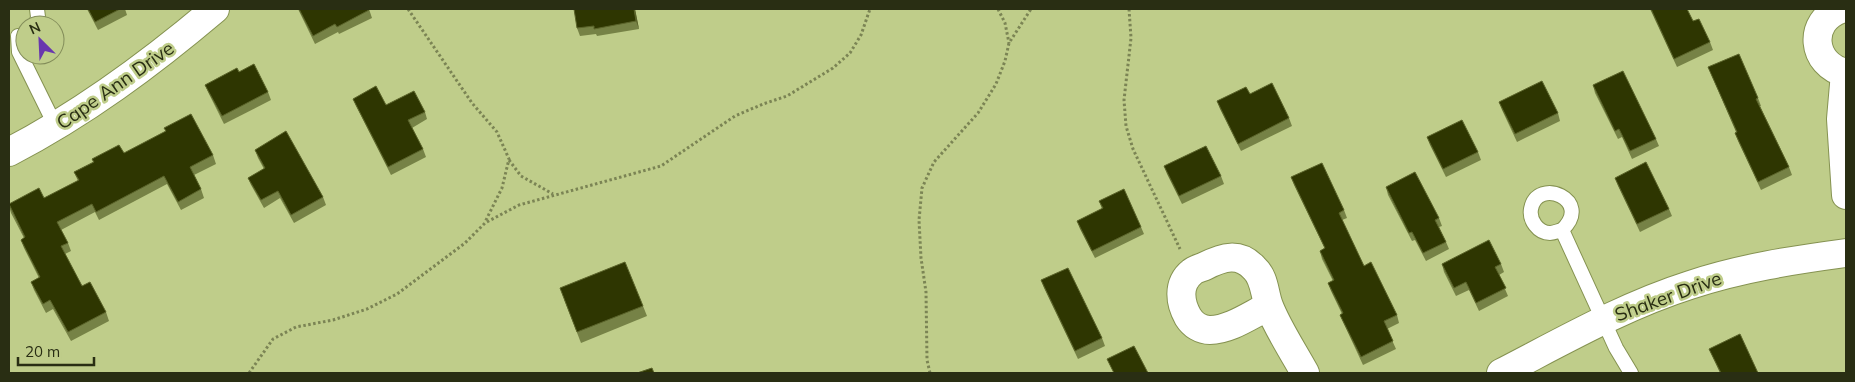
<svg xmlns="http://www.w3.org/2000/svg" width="1855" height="382" font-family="Mulish,sans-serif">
<rect width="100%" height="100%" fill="#bfcd8a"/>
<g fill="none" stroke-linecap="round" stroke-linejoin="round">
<defs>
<g id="lane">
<polyline points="36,25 38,17 37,9"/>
<polyline points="18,36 19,52 56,127"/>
<path d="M1562,230C1558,231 1554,233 1550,233C1538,233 1529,220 1531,209C1537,176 1594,200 1562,230L1616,348L1631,373"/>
</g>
<g id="street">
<path d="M1841,9C1807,21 1811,65 1846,73"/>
<polyline points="1845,73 1841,119 1846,195"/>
<path d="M9,152C84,113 150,64 215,9"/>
<path d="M1269,306C1252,314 1230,330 1210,330C1201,330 1193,325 1188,317C1180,303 1177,284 1192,272C1195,269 1201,268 1205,266C1223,257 1239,252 1254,268C1265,278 1264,293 1269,306C1278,329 1293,351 1305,373"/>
</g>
<path id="secondary" d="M1501,373C1563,341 1624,306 1690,285C1741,268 1794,260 1846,253"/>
</defs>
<!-- lane casing -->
<use href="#lane" stroke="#859251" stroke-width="16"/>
<!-- street casing -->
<use href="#street" stroke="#859251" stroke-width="30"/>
<!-- secondary casing -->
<use href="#secondary" stroke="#859251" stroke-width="30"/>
<!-- path -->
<g stroke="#7b8454" stroke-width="3" stroke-dasharray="2.5 2.5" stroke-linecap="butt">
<polyline points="408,9 472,103 497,132 509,159 502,188 485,222"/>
<polyline points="998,9 1005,23 1009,43"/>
<polyline points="1129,9 1131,38 1124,100 1126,126 1133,149 1180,249"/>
<polyline points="509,160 521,176 553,194"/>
<polyline points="249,373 273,339 296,327 333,320 367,309 397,294 465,243 485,223 519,205 661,166 735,116 763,104 787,96 833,68 850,53 861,35 870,9"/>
<polyline points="930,373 927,360 926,292 921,258 919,220 922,188 934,162 978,113 996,84 1005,61 1009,43 1031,9"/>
</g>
<!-- lane -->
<use href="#lane" stroke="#fff" stroke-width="14"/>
<!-- street -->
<use href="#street" stroke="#fff" stroke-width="28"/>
<!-- secondary -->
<use href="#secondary" stroke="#fff" stroke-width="28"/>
</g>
<!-- wall -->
<g fill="#768246">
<polygon points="87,9 125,9 127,15 98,30"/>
<polygon points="298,9 369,9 372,18 339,34 338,32 315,44"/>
<polygon points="635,9 639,29 597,36 596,34 580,36 577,28"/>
<polygon points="1650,9 1693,21 1710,42 1713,50 1677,67"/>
<polygon points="1708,67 1758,98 1761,106 1760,106 1789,167 1792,175 1761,190 1738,141 1735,133 1736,132"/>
<polygon points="239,72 268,92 271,100 224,124 208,92 205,85"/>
<polygon points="1593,85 1656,139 1659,146 1632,159 1622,137 1618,139 1595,93"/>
<polygon points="1250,94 1289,118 1292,126 1241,151 1220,109 1217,101"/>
<polygon points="353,99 425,112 427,119 412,128 423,149 426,157 391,175 356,106"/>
<polygon points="1499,102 1558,113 1560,121 1517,142 1502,110"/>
<polygon points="1427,137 1478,152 1481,160 1446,177 1430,145"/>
<polygon points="255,150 323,197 326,205 294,223 280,198 264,208 251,185 248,178 264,169 258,158"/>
<polygon points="124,153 213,155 216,164 194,175 201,189 204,198 181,210 167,184 99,220 95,212 61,230 68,243 71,251 65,254 82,286 106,312 109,321 71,341 53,309 46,313 34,290 31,282 39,278 24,248 21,240 24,238 11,213 9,206 44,198 78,181 74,172 93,162 92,159"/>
<polygon points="1164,166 1221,176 1224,184 1182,204 1167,174"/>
<polygon points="1291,177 1344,210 1347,218 1342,220 1364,266 1397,315 1399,323 1387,329 1396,349 1363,365 1343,322 1340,315 1342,314 1331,291 1328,283 1333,281 1322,259 1320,251 1325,249 1294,185"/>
<polygon points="1615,178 1669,209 1672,216 1640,232 1618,186"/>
<polygon points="1386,187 1439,218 1442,226 1439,227 1446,242 1449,249 1426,261 1415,240 1412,241 1388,195"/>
<polygon points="1099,201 1141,227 1144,234 1095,258 1080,229 1077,221 1102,209"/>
<polygon points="1442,264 1501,264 1504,272 1499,275 1508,296 1479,311 1469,290 1456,296 1444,272"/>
<polygon points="1041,280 1102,338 1105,346 1078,359 1044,288"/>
<polygon points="564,299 643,306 647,316 581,343"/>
<polygon points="1709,349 1758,373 1720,373"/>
</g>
<!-- shaded-wall -->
<polygon fill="#5a632a" points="634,9 635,9 639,29 636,21"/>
<!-- building -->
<g fill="#2e3601" stroke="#5a632a">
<polygon points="88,9 120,9 95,22"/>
<polygon points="299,9 369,9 369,10 337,27 335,24 313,36"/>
<polygon points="574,9 634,9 636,21 594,29 594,26 577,28"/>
<polygon points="1651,9 1687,9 1693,21 1699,19 1710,42 1674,59"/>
<polygon points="1739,54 1758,98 1756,99 1789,167 1758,182 1735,133 1737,132 1708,67"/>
<polygon points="254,64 268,92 222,116 205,85 237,68 239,72"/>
<polygon points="1623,71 1656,139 1630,151 1619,129 1615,131 1593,85"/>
<polygon points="1542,81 1558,113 1515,134 1499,102"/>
<polygon points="1272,83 1289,118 1238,144 1217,101 1246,87 1250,94"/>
<polygon points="376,86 386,105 414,91 425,112 408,120 423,149 388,167 353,99"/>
<polygon points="191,114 213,155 190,167 201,189 178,202 164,176 96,212 92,204 57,222 68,243 61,246 82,286 90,282 106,312 68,332 50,300 43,304 31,282 40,277 21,240 25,237 9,204 39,188 44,198 79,180 74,172 94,162 92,159 119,145 124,153 166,131 164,128"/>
<polygon points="1462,120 1478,152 1443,169 1427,137"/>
<polygon points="286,131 323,197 291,215 278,191 261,200 248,178 265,168 255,150"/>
<polygon points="1206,146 1221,176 1179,196 1164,166"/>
<polygon points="1646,162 1669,209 1637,224 1615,178"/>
<polygon points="1322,163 1344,210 1339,213 1364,266 1371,262 1397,315 1384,321 1393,341 1361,357 1340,315 1343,313 1328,283 1334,280 1320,251 1325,248 1291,177"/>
<polygon points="1415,172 1439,218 1435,220 1446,242 1423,253 1412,232 1409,233 1386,187"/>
<polygon points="1124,189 1141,227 1092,251 1077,221 1103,208 1099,201"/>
<polygon points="1489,240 1501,264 1495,267 1506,288 1476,303 1466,282 1454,288 1442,264"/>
<polygon points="625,262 643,306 577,332 560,288"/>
<polygon points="1068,268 1102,338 1075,351 1041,280"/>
<polygon points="1740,334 1758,373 1721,373 1709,349"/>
<polygon points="1134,346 1148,373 1114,373 1107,359"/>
<polygon points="652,368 654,373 637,373"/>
</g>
<g text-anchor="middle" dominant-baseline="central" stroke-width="5" stroke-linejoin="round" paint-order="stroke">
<!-- street labels -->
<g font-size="19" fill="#292e13" stroke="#bfcd8a">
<text transform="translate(115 85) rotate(-35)">Cape Ann Drive</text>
<text transform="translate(1668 296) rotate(-20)">Shaker Drive</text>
</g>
</g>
<!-- border -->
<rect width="1855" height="382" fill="none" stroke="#292e13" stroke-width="20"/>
<!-- north arrow -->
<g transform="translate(40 40) rotate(336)"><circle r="24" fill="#bfcd8a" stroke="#838d5a"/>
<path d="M0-4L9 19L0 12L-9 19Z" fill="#6937ae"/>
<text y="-8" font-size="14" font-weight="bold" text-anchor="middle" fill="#292e13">N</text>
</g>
<!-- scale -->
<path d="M18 357v8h76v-8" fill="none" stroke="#292e13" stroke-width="2.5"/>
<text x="25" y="357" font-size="15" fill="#292e13" stroke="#bfcd8a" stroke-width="4" paint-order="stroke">20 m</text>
</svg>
